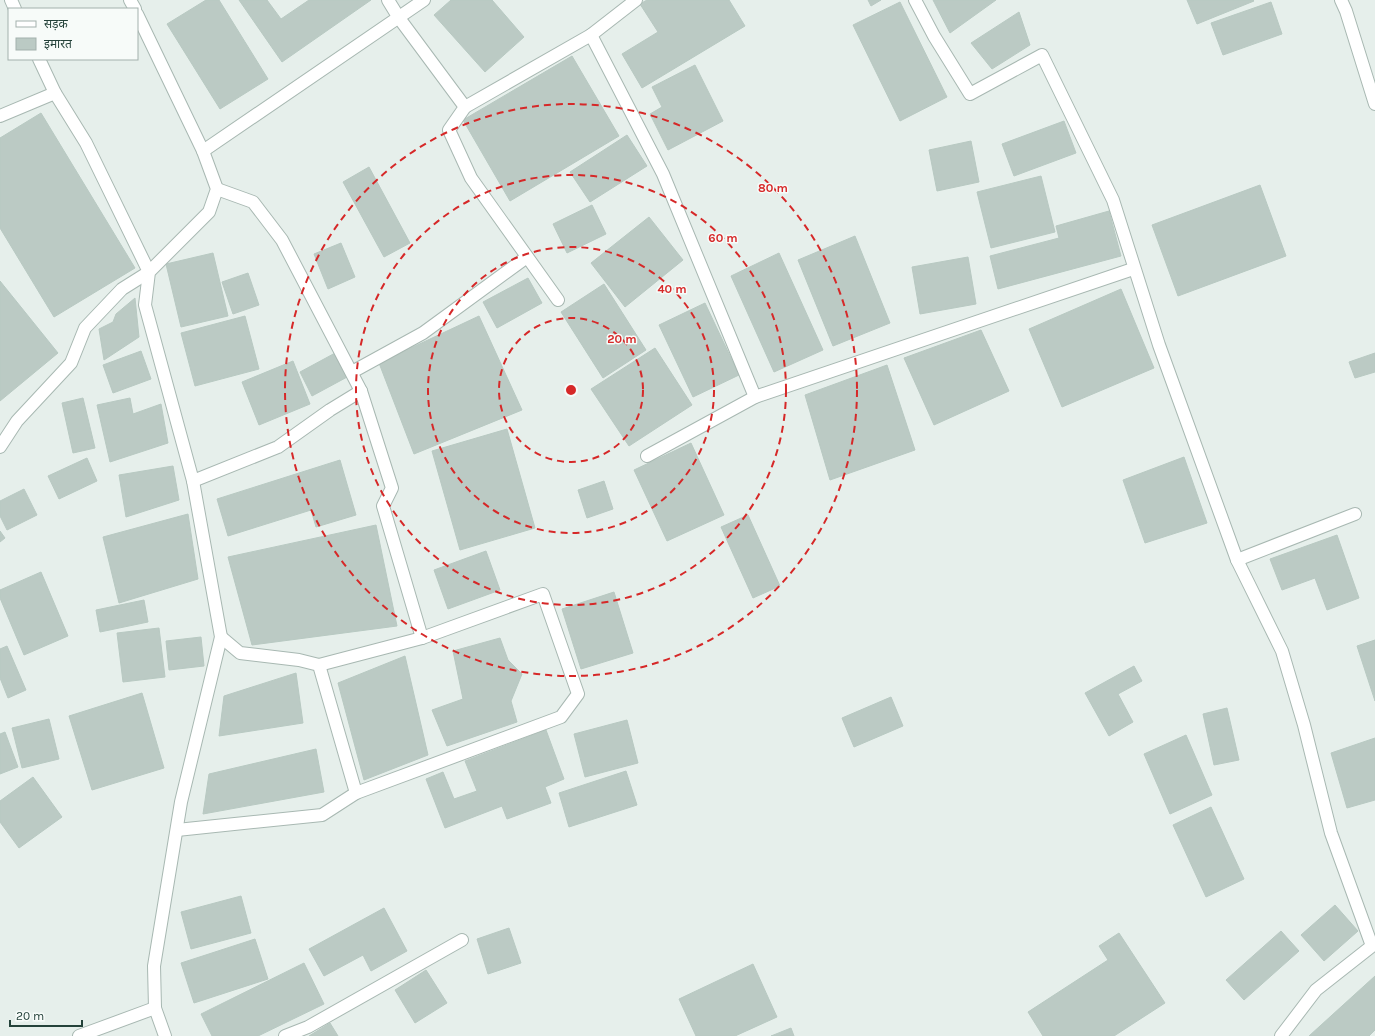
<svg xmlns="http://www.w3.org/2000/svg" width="1375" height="1036" font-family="Karla,'Noto Sans Devanagari',sans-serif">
<rect width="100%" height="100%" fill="#e6efeb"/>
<!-- building -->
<g fill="#bbcac4" stroke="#b8c9c2">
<polygon points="206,0 219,0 268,79 220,109 167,24"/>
<polygon points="239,0 267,0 281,19 309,0 371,0 282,62"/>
<polygon points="451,0 492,0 524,37 485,72 434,15"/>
<polygon points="647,0 729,0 745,26 642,88 622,54 658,32 640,4"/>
<polygon points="868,0 881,0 871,6"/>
<polygon points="933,0 996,0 950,33"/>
<polygon points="1187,0 1253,0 1254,1 1197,24"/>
<polygon points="900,2 947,97 900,121 853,25"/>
<polygon points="1271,2 1282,34 1223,55 1211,23"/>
<polygon points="1019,12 1030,45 992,69 971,43"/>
<polygon points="572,56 619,136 510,201 463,120"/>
<polygon points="695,65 723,121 668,150 650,114 662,107 652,87"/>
<polygon points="41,113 135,268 54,317 0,228 0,138"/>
<polygon points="1064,121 1076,153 1014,176 1002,144"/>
<polygon points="627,135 647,166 590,202 570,172"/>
<polygon points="971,141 979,182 937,191 929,150"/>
<polygon points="369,167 410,243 384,257 343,182"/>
<polygon points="1041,176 1055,232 991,248 977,192"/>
<polygon points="1260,185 1286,256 1178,296 1152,225"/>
<polygon points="592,205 606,234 567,253 553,224"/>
<polygon points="1109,211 1121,256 998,289 990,256 1059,238 1056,226"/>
<polygon points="649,217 683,260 625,307 591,263"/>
<polygon points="855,236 890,323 833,346 798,260"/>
<polygon points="341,243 355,277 328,289 314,254"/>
<polygon points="213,253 228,316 181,327 166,264"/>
<polygon points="779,253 823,350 774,372 731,276"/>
<polygon points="968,257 976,304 920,314 912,267"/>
<polygon points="248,273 259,305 233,314 222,282"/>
<polygon points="528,278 542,303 497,328 483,302"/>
<polygon points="0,281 58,353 0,401"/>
<polygon points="604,284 646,350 603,378 561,312"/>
<polygon points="1121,289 1154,368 1062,407 1029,329"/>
<polygon points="135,298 139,337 104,360 99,329 113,322 116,314"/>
<polygon points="705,303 739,375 693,397 659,325"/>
<polygon points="245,316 259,369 195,386 181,333"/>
<polygon points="479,316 522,410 414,454 379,363"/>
<polygon points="981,330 1009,391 934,425 904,358"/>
<polygon points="655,348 692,405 629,446 591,389"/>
<polygon points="141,351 151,379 113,393 103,365"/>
<polygon points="337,352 349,376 312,396 300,372"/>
<polygon points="1375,353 1375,372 1355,378 1349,362"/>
<polygon points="293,361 310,404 259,425 242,382"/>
<polygon points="887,365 915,450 830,480 805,395"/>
<polygon points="83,398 95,448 73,453 62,403"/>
<polygon points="130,398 133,414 161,404 168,443 110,462 97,405"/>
<polygon points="507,429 535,528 460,550 432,451"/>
<polygon points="691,443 724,515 667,541 634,470"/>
<polygon points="1184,457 1207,523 1145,543 1123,480"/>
<polygon points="87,458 97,481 59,499 48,476"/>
<polygon points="340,460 356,515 316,527 311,510 228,536 217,499"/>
<polygon points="173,466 179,500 126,517 119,475"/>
<polygon points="604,481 613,509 587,518 578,490"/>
<polygon points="24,489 37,515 7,530 0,516 0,501"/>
<polygon points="188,514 198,579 119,603 103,537"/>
<polygon points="748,515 780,586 753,598 721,527"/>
<polygon points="376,525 397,626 252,645 228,557"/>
<polygon points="0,531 5,538 0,542"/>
<polygon points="1337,535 1359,598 1327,610 1315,578 1282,590 1270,559"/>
<polygon points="486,551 500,590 448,609 434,570"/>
<polygon points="41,572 68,636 24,655 0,598 0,590"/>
<polygon points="614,592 633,653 581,669 562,609"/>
<polygon points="144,600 148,622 100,632 96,610"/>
<polygon points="159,628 165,677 123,682 117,633"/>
<polygon points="201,637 204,666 169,670 166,641"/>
<polygon points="500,638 508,660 522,674 511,701 517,722 447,746 432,710 463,699 453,651"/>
<polygon points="1375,640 1375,701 1357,646"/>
<polygon points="7,646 26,690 8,698 0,678 0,649"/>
<polygon points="405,656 428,755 364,780 338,683"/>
<polygon points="1134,666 1142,681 1118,694 1133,722 1109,736 1085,693"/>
<polygon points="296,673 303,723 219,736 224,696"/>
<polygon points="142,693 164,768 92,790 69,716"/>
<polygon points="891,697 903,726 854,747 842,718"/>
<polygon points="1227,708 1239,760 1214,765 1203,714"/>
<polygon points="49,719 59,759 22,768 12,728"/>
<polygon points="627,720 638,763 585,777 574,734"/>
<polygon points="546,730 564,779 545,787 551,803 507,819 502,806 445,828 426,779 443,772 454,799 477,791 465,761"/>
<polygon points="5,732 18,767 0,774 0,734"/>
<polygon points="1186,735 1212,795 1170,814 1144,754"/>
<polygon points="1375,738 1375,800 1347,808 1331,753"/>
<polygon points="316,749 324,792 203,814 209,774"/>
<polygon points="626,771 637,805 569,827 559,793"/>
<polygon points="33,777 62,817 19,848 0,822 0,801"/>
<polygon points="1211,807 1244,879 1206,897 1173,825"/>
<polygon points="241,896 251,933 191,949 181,912"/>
<polygon points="1335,905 1358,931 1324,961 1301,935"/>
<polygon points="384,908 407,951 371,971 363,955 324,976 309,949"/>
<polygon points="509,928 521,963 488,974 477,939"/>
<polygon points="1281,931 1299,951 1244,1000 1226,980"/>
<polygon points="1119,933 1165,1003 1114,1036 1043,1036 1028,1012 1108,960 1099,946"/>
<polygon points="255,939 268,979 194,1003 181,963"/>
<polygon points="304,963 324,1004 258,1036 212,1036 201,1014"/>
<polygon points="753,964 777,1017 735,1036 696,1036 679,999"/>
<polygon points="426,970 447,1003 415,1023 395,990"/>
<polygon points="1375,976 1375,1030 1369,1036 1309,1036"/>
<polygon points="330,1023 338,1036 309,1036"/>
<polygon points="791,1028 794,1036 771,1036"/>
</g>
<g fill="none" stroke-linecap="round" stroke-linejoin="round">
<defs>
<g id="minor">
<polyline points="11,0 15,9"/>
<polyline points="130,0 135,9"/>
<polyline points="388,0 399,18 465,107 449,130 471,178 558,300"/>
<polyline points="915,0 934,36 970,94 1042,55 1113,200 1159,345 1237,560 1282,651 1304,725 1331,833 1372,946 1316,990 1281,1036"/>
<polyline points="1341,0 1346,11 1375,104"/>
<polyline points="137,14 203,151 217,189 209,212 149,272 145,305 193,481 221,637 181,802 154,966 155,1008 165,1036"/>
<polyline points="591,35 636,0"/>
<polyline points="465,107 591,35 663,174 755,397"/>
<polyline points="0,116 55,93"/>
<polyline points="203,151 424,0"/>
<polyline points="352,372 423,333 527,257"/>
<polyline points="0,447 17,421 71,363 85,328 122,289 149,272 86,143 55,93 39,59"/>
<polyline points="647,456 755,397 1133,269"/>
<polyline points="193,481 278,447 330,410 361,391"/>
<polyline points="1237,560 1355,514"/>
<polyline points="221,637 240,653 299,660 319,665 422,638"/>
<polyline points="319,665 356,793"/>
<polyline points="177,830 322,815 356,793 561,717 578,694 543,594 422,638 383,506 392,488 361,391 282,240 253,202 217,189"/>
<polyline points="79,1036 155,1008"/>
<polyline points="285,1036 308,1027 462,940"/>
</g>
</defs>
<!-- minor casing -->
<use href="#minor" stroke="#a8b8b2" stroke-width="14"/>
<!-- minor -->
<use href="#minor" stroke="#fff" stroke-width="12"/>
</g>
<!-- distance rings -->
<g fill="none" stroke="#d62828" stroke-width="2" stroke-dasharray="7 5">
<circle cx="571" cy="390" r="72"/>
<circle cx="571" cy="390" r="143"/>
<circle cx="571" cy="390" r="215"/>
<circle cx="571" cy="390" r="286"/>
</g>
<circle cx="571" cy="390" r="6" fill="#d62828" stroke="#f7fbf9" stroke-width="2"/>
<g font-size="12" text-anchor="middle" font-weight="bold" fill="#d62828" stroke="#f7fbf9" stroke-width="3" stroke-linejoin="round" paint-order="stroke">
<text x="773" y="192">80 m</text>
<text x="723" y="242">60 m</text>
<text x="672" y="293">40 m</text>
<text x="622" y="343">20 m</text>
</g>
<!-- legend -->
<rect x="8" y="8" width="130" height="52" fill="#f7fbf9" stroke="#a3b1ad"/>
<rect x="16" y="21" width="20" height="6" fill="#ffffff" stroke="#a3b1ad"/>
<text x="44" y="28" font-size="12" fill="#24423a">सड़क</text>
<rect x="16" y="38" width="20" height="12" fill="#bbcac4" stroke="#a3b1ad"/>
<text x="44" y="48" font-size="12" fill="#24423a">इमारत</text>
<!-- scale -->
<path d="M10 1020v6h72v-6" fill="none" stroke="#24423a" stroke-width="2"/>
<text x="16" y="1020" font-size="12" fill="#24423a" stroke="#f7fbf9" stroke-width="3" paint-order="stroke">20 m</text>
</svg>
